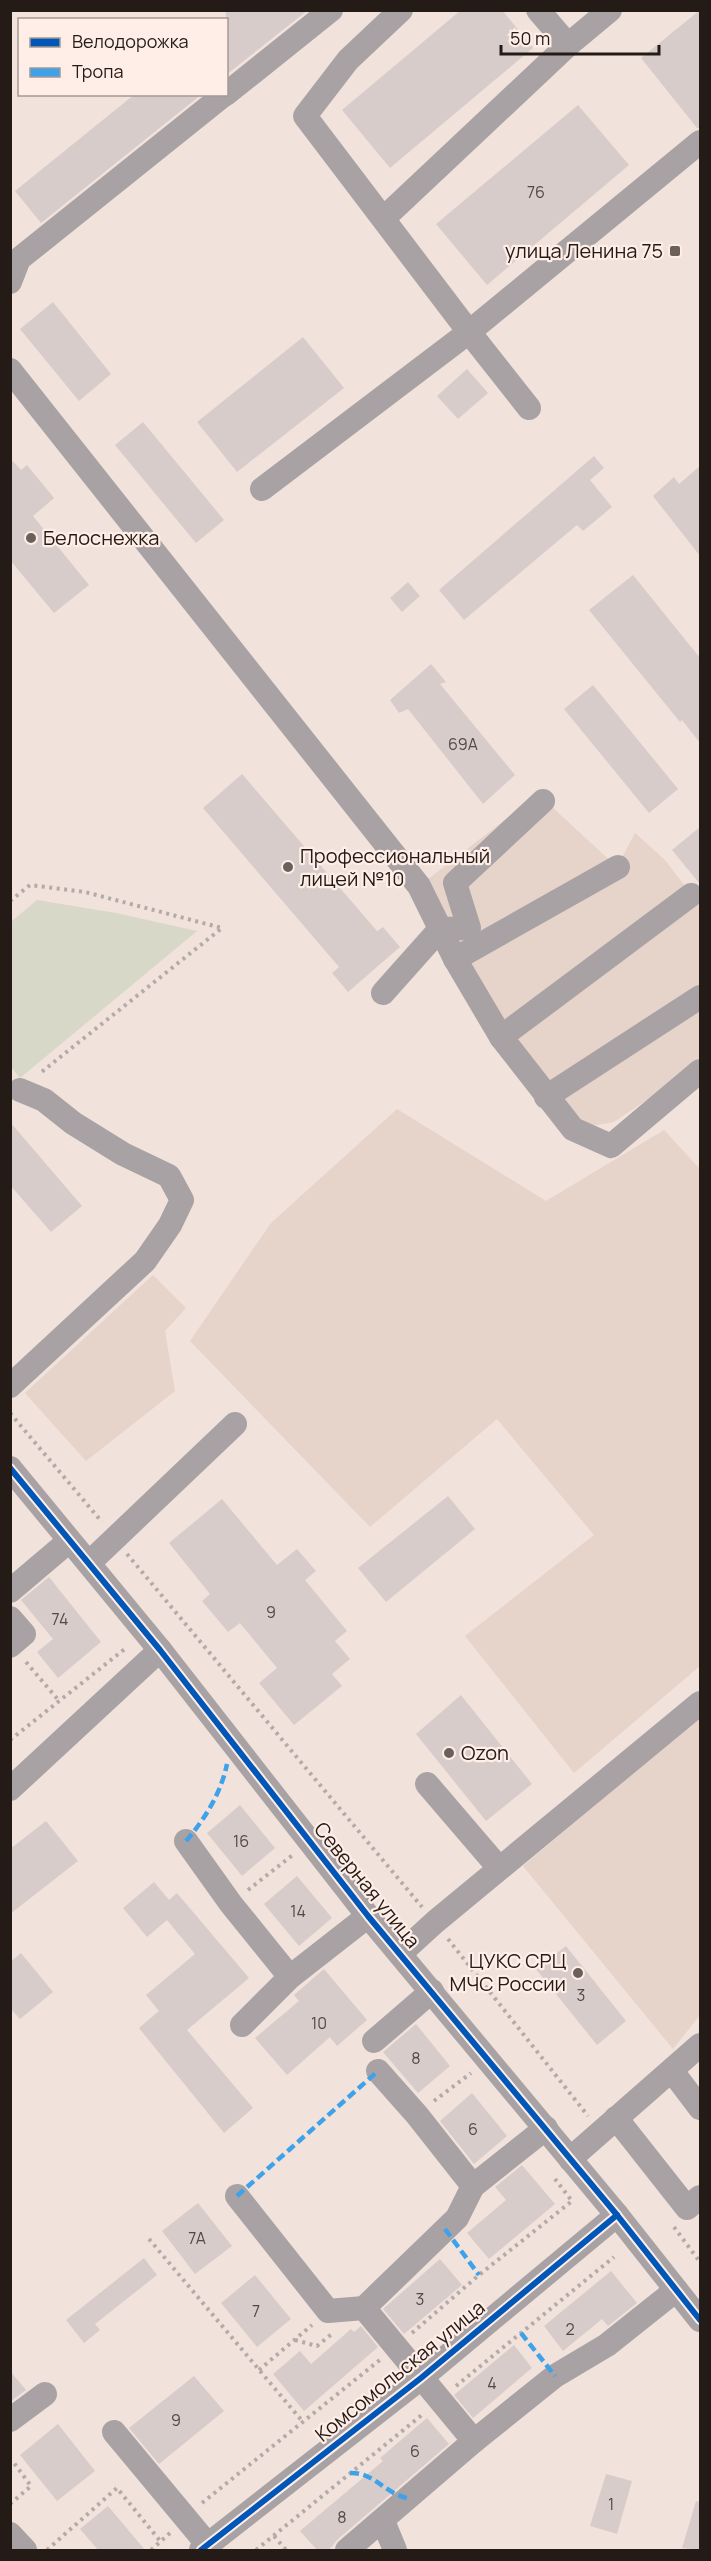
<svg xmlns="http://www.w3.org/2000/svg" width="711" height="2561" viewBox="0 0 711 2561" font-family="Manrope,sans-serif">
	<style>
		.industrial { fill: #e6d3ca }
		.green { fill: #d7d8c7 }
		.building { fill: #d8cccb }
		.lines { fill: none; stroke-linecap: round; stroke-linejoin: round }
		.path { stroke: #b4aba9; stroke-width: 4; stroke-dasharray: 3 4.5; stroke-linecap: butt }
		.minor { stroke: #a8a2a4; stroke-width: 24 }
		.quiet { stroke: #3ea2ea; stroke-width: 4.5; stroke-dasharray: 9 4.5; stroke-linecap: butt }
		.cycleway-casing { stroke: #feeee7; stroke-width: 10 }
		.cycleway { stroke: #0057b8; stroke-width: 6 }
		.poi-dot { fill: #6c605b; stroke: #feeee7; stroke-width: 2 }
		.labels { text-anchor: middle; stroke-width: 4.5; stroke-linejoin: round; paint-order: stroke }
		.number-label { font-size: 16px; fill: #534845 }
		.poi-label { font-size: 20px; fill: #241a16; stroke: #feeee7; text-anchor: start }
		.street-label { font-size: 20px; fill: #241a16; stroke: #feeee7 }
	</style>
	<rect width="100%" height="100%" fill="#f1e2db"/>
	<g class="industrial">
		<polygon points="538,794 617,867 635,833 665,860 700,906 700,1059 666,1087 614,1122 573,1129 419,886"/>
		<polygon points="397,1109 546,1201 664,1130 700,1169 700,1666 574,1773 465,1636 594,1535 497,1419 370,1527 190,1341 271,1223"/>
		<polygon points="153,1275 186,1308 165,1331 175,1391 86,1461 25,1393"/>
		<polygon points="700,1717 700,2015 673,2049 523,1866"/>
	</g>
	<polygon class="green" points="37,900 116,913 197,931 20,1078 11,1067 11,922"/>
	<g class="building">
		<polygon points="226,10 308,10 226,75"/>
		<polygon points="461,10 502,10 533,48 390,168 342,110"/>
		<polygon points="700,10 700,128 697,128 641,58"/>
		<polygon points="135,94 202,94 41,223 15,191"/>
		<polygon points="578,105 629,165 487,285 436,224"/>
		<polygon points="53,302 111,374 79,401 20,329"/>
		<polygon points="303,337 344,388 237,472 197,422"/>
		<polygon points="467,369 488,393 458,419 437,396"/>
		<polygon points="143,422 224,520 196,543 115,445"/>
		<polygon points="594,456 604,468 590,480 612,507 583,531 577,525 464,620 439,590"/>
		<polygon points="10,458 21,470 27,465 54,498 33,516 89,585 54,613 10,560"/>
		<polygon points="700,466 700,556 653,496 674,477 679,484"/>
		<polygon points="633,575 700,658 700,743 682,720 680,722 589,610"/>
		<polygon points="408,582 420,596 402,612 390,598"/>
		<polygon points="431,664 446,682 440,684 515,775 483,804 408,709 399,713 390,700"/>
		<polygon points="593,685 678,789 649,813 564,709"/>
		<polygon points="242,774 377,931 383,927 400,947 348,992 332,973 339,967 203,808"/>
		<polygon points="700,827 700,884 672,850"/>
		<polygon points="10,1122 82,1206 51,1232 10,1185"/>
		<polygon points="448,1496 475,1529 386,1602 358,1568"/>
		<polygon points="222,1499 277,1565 297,1549 316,1571 305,1580 347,1631 335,1641 350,1659 332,1674 342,1686 294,1725 259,1683 277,1668 240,1623 228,1632 202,1601 210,1594 169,1543"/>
		<polygon points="49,1577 101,1642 58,1678 37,1652 53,1639 21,1600"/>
		<polygon points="461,1695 532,1784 486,1821 416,1734"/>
		<polygon points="240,1805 275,1848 242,1876 207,1833"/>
		<polygon points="46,1821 78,1861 10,1914 10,1849"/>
		<polygon points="297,1876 332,1918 299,1946 264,1904"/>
		<polygon points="154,1882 169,1900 177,1893 249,1978 187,2030 253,2108 224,2133 139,2028 159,2011 146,1995 195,1954 167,1920 147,1937 123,1908"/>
		<polygon points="566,1946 626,2021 597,2045 536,1969"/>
		<polygon points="21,1953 53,1992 20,2019 10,2008 10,1962"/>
		<polygon points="324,1969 367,2020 337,2046 330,2037 287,2075 255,2038 299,2001 294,1995"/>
		<polygon points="416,2024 450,2066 418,2093 383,2052"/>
		<polygon points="472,2093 507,2136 474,2164 440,2121"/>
		<polygon points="522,2165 555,2204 489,2259 467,2233 506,2200 495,2187"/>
		<polygon points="198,2203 232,2246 195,2274 162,2231"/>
		<polygon points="144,2258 157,2275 95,2324 100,2330 84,2343 66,2320"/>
		<polygon points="440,2259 462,2285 404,2334 383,2309"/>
		<polygon points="611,2271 637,2303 608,2326 602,2319 563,2351 544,2326"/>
		<polygon points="255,2275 291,2319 257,2347 221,2303"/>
		<polygon points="361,2326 378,2347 304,2411 273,2374 300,2351 311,2364 351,2329 354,2332"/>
		<polygon points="514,2345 532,2368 473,2418 454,2395"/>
		<polygon points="10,2371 26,2390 10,2402"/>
		<polygon points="194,2376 224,2411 159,2464 129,2428"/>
		<polygon points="427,2418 449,2444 338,2539 329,2550 317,2550 300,2531 383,2461 380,2458"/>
		<polygon points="58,2424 95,2471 57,2501 20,2455"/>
		<polygon points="606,2474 632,2481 617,2534 590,2526"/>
		<polygon points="696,2501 700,2502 700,2550 682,2548"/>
		<polygon points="108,2506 145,2550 98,2550 80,2529"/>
	</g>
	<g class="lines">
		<g class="path">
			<polyline points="10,901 30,885 85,892 222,928 39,1074"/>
			<polyline points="10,1413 102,1522"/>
			<polyline points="127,1554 422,1907"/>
			<polyline points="26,1662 60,1702"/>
			<polyline points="10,1740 126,1648"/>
			<polyline points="248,1890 294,1854"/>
			<polyline points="448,1939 588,2116"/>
			<polyline points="434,2101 471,2073"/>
			<polyline points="674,2227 700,2262"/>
			<polyline points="149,2239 303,2422"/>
			<polyline points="412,2333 479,2275 572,2201 555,2179"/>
			<polyline points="295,2340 317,2346 333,2333"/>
			<polyline points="259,2370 312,2325"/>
			<polyline points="456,2386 614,2257"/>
			<polyline points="202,2503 381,2359"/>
			<polyline points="10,2504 31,2486 14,2463"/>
			<polyline points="274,2536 286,2550"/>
			<polyline points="47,2550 117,2488 161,2542"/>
			<polyline points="151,2550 170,2533"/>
			<polyline points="256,2550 423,2414"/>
		</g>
		<g class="minor">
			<polyline points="401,10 348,60 305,116 469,332 700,142"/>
			<polyline points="538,10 568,45"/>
			<polyline points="226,94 331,10"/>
			<polyline points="384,218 568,45 610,10"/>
			<polyline points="10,282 19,259 225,94"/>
			<polyline points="10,370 419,886 455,959 501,1037 573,1129 611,1146 700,1071"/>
			<polyline points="262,489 469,332 529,408"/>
			<polyline points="455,959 618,867"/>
			<polyline points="383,993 440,929 469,928 455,883 543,801"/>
			<polyline points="501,1037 691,895"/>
			<polyline points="546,1097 700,997"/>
			<polyline points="10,1386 145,1261 170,1225 182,1200 169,1176 123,1154 73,1123 44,1100 20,1090"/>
			<polyline points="10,1468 160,1650 368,1916 617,2215 700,2320"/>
			<polyline points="89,1563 235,1424"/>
			<polyline points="10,1591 69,1541"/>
			<polyline points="10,1618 24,1634 10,1646"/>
			<polyline points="427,1784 499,1868"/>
			<polyline points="10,1789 160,1650"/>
			<polyline points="186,1841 231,1904 290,1977"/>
			<polyline points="400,1954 435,1922 700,1703"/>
			<polyline points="242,2025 290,1977 368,1916"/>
			<polyline points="374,2041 432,1991"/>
			<polyline points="378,2071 417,2115 473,2186 546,2128"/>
			<polyline points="672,2071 700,2108"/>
			<polyline points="616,2118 687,2208 700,2197"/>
			<polyline points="570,2159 700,2045"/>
			<polyline points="473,2186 457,2218 364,2308 474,2441"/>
			<polyline points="237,2196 328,2311 364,2308"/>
			<polyline points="10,2420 45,2394"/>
			<polyline points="114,2432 208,2545"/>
			<polyline points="383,2521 395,2550"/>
			<polyline points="10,2534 25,2550"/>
			<polyline points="201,2550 421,2378 617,2215"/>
			<polyline points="347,2550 474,2441 555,2376 607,2345 676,2290"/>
		</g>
		<g class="quiet">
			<path d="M 186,1841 C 205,1819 221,1793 227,1764"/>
			<polyline points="237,2196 378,2071"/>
			<polyline points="445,2229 479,2275"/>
			<polyline points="521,2333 555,2376"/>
			<path d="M 350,2473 C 374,2472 384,2493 407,2498"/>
		</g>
		<g class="cycleway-casing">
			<g id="cycleway">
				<polyline points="10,1468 160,1650 368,1916 617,2215 700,2320"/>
				<polyline points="201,2550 421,2378 617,2215"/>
			</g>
		</g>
		<use href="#cycleway" class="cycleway"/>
	</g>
	<g class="poi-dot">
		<rect x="669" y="245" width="12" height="12" rx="3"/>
		<circle cx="31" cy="538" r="6"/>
		<circle cx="288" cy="867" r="6"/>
		<circle cx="449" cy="1753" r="6"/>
		<circle cx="578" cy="1973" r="6"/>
	</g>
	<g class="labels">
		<g class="number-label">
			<text x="536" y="198">76</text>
			<text x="463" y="750">69А</text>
			<text x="271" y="1618">9</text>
			<text x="60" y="1625">74</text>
			<text x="241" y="1847">16</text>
			<text x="298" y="1917">14</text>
			<text x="581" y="2001">3</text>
			<text x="319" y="2029">10</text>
			<text x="416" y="2064">8</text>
			<text x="473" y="2135">6</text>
			<text x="197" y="2244">7А</text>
			<text x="420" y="2305">3</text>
			<text x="256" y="2317">7</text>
			<text x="570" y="2335">2</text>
			<text x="492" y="2389">4</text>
			<text x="176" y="2426">9</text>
			<text x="415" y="2457">6</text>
			<text x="611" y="2510">1</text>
			<text x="342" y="2523">8</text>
		</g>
		<g class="poi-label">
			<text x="663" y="258" text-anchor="end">улица Ленина 75</text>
			<text x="43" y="545">Белоснежка</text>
			<text x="300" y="863">Профессиональный<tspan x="300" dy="23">лицей №10</tspan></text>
			<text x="461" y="1760">Ozon</text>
			<text x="566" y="1968" text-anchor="end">ЦУКС СРЦ<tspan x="566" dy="23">МЧС России</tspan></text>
		</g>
		<g class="street-label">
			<text transform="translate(367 1885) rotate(51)" y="7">Северная улица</text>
			<text transform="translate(400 2371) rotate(-39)" y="7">Комсомольская улица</text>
		</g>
	</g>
	<rect width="711" height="2561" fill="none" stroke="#241a16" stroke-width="24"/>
	<rect x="18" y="18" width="210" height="78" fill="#feeee7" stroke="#a79993" stroke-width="1.5"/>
	<rect x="30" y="38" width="30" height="9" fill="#0057b8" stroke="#a79993" stroke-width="1.5"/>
	<text x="72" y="48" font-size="18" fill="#241a16">Велодорожка</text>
	<rect x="30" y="68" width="30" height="9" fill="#3ea2ea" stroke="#a79993" stroke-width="1.5"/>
	<text x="72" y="78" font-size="18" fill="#241a16">Тропа</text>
	<path d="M501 45v9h158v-9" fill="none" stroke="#241a16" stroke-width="3"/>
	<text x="510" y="45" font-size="18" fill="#241a16" stroke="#feeee7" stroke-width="4.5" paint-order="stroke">50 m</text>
</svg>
